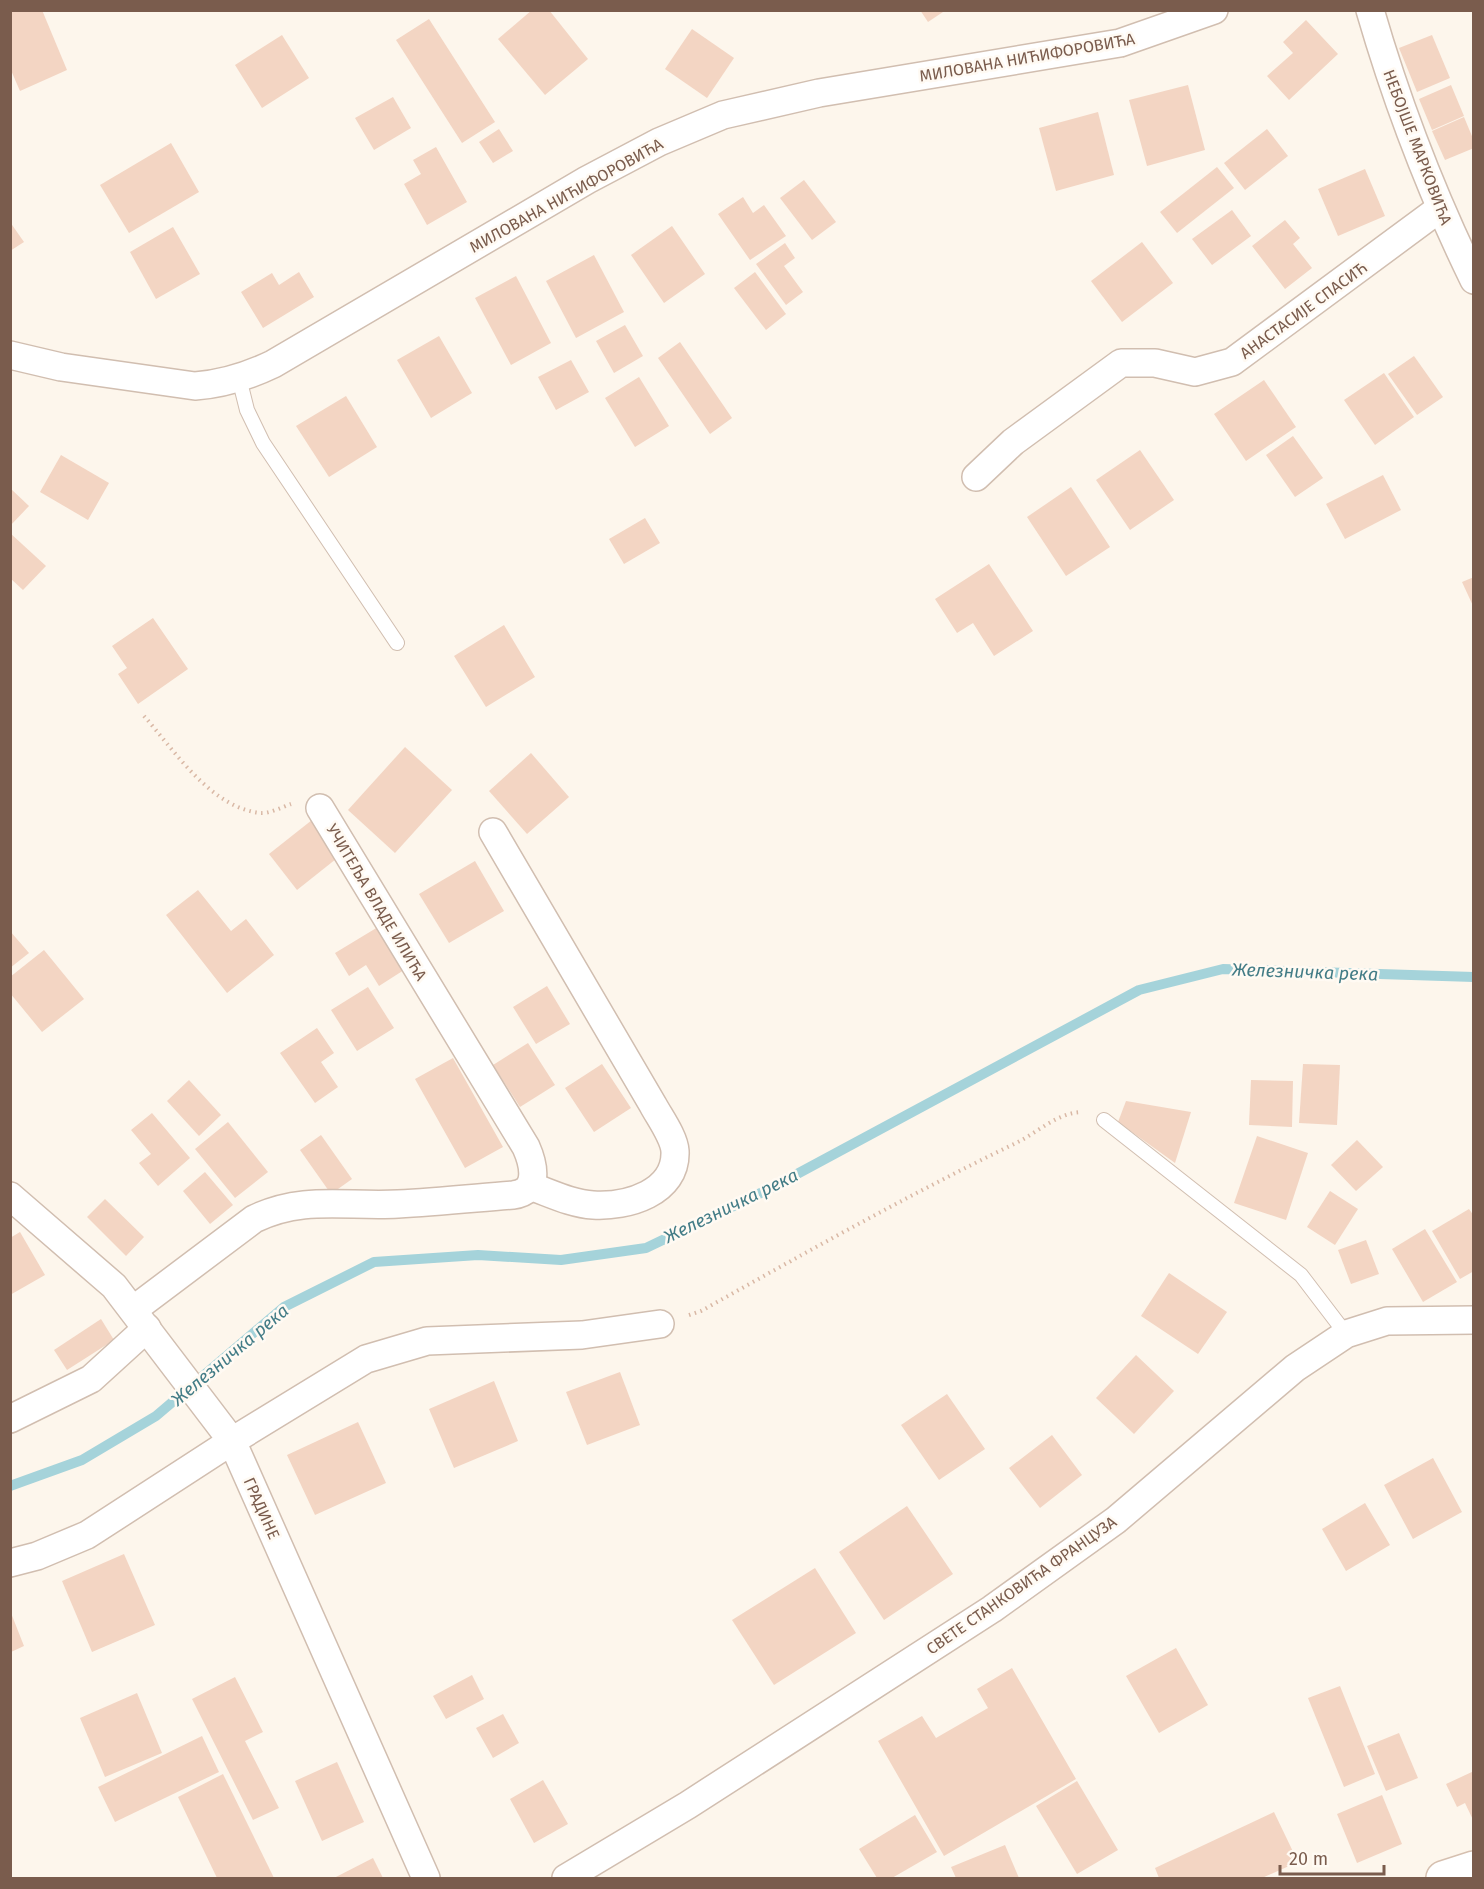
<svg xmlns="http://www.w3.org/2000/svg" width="1484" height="1889" viewBox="0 0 1484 1889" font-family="'Fira Sans',sans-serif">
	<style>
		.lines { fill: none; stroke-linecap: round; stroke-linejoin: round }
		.stream { stroke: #a5d3da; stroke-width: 10 }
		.building { fill: #f3d5c3 }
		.lane-casing { stroke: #d1beb0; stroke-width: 16 }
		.street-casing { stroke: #d1beb0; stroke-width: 30 }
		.secondary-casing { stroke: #d6c0b0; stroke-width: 36 }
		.path { stroke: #d9b8a5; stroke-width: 4; stroke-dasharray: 1.5 4.5; stroke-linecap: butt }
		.lane { stroke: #fff; stroke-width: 14 }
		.street { stroke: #fff; stroke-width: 27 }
		.secondary { stroke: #fff; stroke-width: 33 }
		.labels { text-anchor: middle; stroke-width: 5; stroke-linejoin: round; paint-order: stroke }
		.street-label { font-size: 16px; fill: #7a5c4d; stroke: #fffaf3 }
		.water-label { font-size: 18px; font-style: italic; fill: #437c86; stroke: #fffaf3 }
	</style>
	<rect width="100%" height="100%" fill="#fdf6ec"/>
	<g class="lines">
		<polyline class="stream" points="10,1486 82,1460 156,1416 284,1307 374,1262 478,1255 561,1260 646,1248 771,1188 1139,990 1223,969 1474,977"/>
	</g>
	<g class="building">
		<polygon points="10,10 42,10 67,70 20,91 10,68"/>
		<polygon points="532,10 549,10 588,59 545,95 498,39"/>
		<polygon points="920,10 946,10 928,22"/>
		<polygon points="429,19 495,122 462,143 396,40"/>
		<polygon points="1306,20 1338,54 1289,100 1267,76 1293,53 1283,42"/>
		<polygon points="692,29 734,58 707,98 665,69"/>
		<polygon points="282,35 309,78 262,108 235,65"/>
		<polygon points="1432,35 1450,78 1417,92 1399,48"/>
		<polygon points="1188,85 1205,150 1147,166 1129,100"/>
		<polygon points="1451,85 1464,116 1432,130 1419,99"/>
		<polygon points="393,97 411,128 374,150 355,118"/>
		<polygon points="1098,112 1114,175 1056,191 1039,128"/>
		<polygon points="1464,117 1474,141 1474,148 1445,160 1432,131"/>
		<polygon points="499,129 513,151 493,163 479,142"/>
		<polygon points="1267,129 1288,156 1245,190 1224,163"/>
		<polygon points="171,143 199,192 129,233 100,185"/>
		<polygon points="436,147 467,202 427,225 404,184 421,174 413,160"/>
		<polygon points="1217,167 1234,188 1177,233 1160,212"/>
		<polygon points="1365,169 1385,216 1338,236 1318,189"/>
		<polygon points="804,180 836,222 812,240 780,198"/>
		<polygon points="743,197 753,213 764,205 786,236 750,260 718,214"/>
		<polygon points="1232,210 1251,236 1212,265 1192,239"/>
		<polygon points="1285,220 1300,238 1293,244 1312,268 1285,289 1252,246"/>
		<polygon points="10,222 24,242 10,251"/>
		<polygon points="672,226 705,274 664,303 631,255"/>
		<polygon points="173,227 200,274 156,299 130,252"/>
		<polygon points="1142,242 1173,283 1122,322 1091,281"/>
		<polygon points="785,243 795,258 784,266 803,292 786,305 756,264"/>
		<polygon points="594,255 624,312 576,338 546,281"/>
		<polygon points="299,272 314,297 263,328 241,292 272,273 279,285"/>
		<polygon points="755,272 786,314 766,330 734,288"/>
		<polygon points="516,276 551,343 511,365 475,298"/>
		<polygon points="625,325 643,356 614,373 596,341"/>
		<polygon points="439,336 472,393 431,418 397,360"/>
		<polygon points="680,342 732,418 710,434 658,358"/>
		<polygon points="1414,356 1443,397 1417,415 1388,374"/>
		<polygon points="571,360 589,392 556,410 538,377"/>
		<polygon points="1384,373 1414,417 1375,445 1344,400"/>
		<polygon points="639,377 669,426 635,447 605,398"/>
		<polygon points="1264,380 1296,427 1246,461 1214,414"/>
		<polygon points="346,396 377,447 329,477 296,426"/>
		<polygon points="1293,436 1323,478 1295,497 1266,455"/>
		<polygon points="1140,450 1174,500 1130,530 1096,480"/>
		<polygon points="61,455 109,483 88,520 40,492"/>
		<polygon points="1383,475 1401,510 1345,539 1326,504"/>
		<polygon points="1071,487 1110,547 1066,576 1027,517"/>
		<polygon points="10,488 29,506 10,526"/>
		<polygon points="645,518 660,543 624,564 609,539"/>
		<polygon points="10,533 46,566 23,590 10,578"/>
		<polygon points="989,564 1033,631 994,656 973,623 957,633 935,599"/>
		<polygon points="1474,577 1474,608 1462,582"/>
		<polygon points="153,618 188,669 138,704 118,674 127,668 112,646"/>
		<polygon points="504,625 535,677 486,707 454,656"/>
		<polygon points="405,747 452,790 395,853 348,810"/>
		<polygon points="531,753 569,797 527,834 489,791"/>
		<polygon points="312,820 341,855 297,890 269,854"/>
		<polygon points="475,861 504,911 449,943 419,894"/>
		<polygon points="198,890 231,931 246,919 274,955 227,993 166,915"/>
		<polygon points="378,927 404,970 379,986 366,965 349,976 335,953"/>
		<polygon points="10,931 29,953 10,968"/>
		<polygon points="44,950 84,999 42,1032 10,993 10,977"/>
		<polygon points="547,986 570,1024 536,1044 513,1007"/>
		<polygon points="368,987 394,1028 357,1051 331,1010"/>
		<polygon points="317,1028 334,1053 321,1062 338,1087 315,1103 280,1053"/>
		<polygon points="528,1043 555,1085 520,1107 493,1065"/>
		<polygon points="453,1058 503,1147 465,1168 415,1079"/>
		<polygon points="602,1064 631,1108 594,1132 565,1088"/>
		<polygon points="1303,1064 1340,1065 1337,1125 1299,1123"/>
		<polygon points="189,1080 221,1115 199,1136 167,1101"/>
		<polygon points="1251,1080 1293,1081 1292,1127 1249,1125"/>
		<polygon points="1126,1101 1191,1112 1175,1163 1118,1122"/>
		<polygon points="152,1113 190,1158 158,1186 139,1163 151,1154 131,1130"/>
		<polygon points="228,1122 268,1172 235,1198 195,1149"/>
		<polygon points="321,1135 352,1179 331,1194 300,1150"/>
		<polygon points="1257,1136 1308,1153 1286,1220 1234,1203"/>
		<polygon points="1357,1140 1383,1167 1356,1191 1331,1165"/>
		<polygon points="205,1172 233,1205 210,1224 183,1191"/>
		<polygon points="1330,1191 1358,1209 1335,1245 1307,1227"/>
		<polygon points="105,1199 144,1237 126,1256 87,1217"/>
		<polygon points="1469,1209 1474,1216 1474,1271 1460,1279 1432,1231"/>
		<polygon points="1425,1229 1457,1282 1423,1302 1392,1249"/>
		<polygon points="20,1232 45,1275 10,1295 10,1238"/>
		<polygon points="1366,1240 1379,1274 1351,1284 1338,1250"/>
		<polygon points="1169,1273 1227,1312 1198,1354 1141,1316"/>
		<polygon points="101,1319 114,1340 67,1370 54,1350"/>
		<polygon points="1136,1355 1174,1391 1134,1434 1096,1398"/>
		<polygon points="620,1372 640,1425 587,1445 566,1392"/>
		<polygon points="494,1381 518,1441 454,1468 429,1409"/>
		<polygon points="947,1394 985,1449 939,1480 901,1425"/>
		<polygon points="358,1422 386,1483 315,1515 287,1455"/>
		<polygon points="1052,1435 1082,1475 1040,1508 1009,1468"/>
		<polygon points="1433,1458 1462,1512 1413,1539 1384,1485"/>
		<polygon points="1365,1503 1390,1545 1346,1571 1322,1529"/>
		<polygon points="907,1506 953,1574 884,1620 839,1552"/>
		<polygon points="124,1554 155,1625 92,1652 62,1581"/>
		<polygon points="815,1568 856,1633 774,1685 732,1620"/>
		<polygon points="11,1613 24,1646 11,1652"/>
		<polygon points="1176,1648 1208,1705 1159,1733 1126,1676"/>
		<polygon points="1012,1668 1076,1779 944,1856 878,1741 922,1716 936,1738 988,1708 977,1689"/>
		<polygon points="472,1675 484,1699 446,1719 433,1696"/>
		<polygon points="235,1677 263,1732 245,1741 279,1808 253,1820 192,1699"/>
		<polygon points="1340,1686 1375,1774 1344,1787 1308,1698"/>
		<polygon points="137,1693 162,1753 105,1777 80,1718"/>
		<polygon points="503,1714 519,1743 493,1758 476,1728"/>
		<polygon points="1399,1733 1418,1778 1386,1791 1367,1746"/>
		<polygon points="202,1736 219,1772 115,1822 98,1787"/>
		<polygon points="337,1762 364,1822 322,1841 295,1781"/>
		<polygon points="1474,1771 1474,1822 1465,1803 1457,1807 1446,1784"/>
		<polygon points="223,1774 274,1878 217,1878 178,1797"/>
		<polygon points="543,1780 568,1824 534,1843 510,1799"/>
		<polygon points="1077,1781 1118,1850 1077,1874 1036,1806"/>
		<polygon points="1382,1795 1402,1844 1357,1863 1337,1814"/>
		<polygon points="1274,1812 1298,1862 1262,1878 1159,1878 1155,1868"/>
		<polygon points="915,1815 937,1852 892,1878 877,1878 859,1849"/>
		<polygon points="1005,1845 1019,1878 956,1878 951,1867"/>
		<polygon points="373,1858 383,1878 334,1878"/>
	</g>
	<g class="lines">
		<g class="lane-casing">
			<g id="lane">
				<polyline points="239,378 247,410 263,443 397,643"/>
				<polyline points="1104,1120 1301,1275 1346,1334"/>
			</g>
		</g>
		<g class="street-casing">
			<g id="street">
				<path d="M 1370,10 C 1397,103 1432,194 1474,280"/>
				<path d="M 10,355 L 61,367 L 195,386 C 223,384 248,376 273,364 L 587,180 L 659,142 L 723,115 L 819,93 L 1120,43 L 1214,10"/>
				<polyline points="976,477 1013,442 1121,363 1155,363 1195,372 1232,362 1439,209"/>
				<path d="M 493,832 L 653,1105 C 660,1118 674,1137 675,1151 C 677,1193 627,1207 593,1205 C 572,1204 550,1193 530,1186"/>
				<polyline points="10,1196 114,1286 232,1441 426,1878"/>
				<path d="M 133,1310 L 254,1219 C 303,1195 346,1207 398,1204 C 436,1202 475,1198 513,1195 C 540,1192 534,1165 526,1147 L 320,808"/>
				<polyline points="10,1419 91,1379 147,1328"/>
				<polyline points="10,1563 37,1556 87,1535 232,1441 366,1359 427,1341 582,1335 660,1324"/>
				<polyline points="566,1878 688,1805 992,1609 1116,1520 1295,1368 1346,1334 1387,1321 1474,1320"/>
			</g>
		</g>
		<g class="secondary-casing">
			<polyline id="secondary" points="1443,1878 1474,1868"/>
		</g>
		<g class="path">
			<path d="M 144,716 C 175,751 210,807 260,813 C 269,814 282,807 291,804"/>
			<path d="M 689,1315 L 701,1311 C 805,1253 908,1195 1016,1143 C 1037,1133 1057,1113 1081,1112"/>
		</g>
		<use href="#lane" class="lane"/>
		<use href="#street" class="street"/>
		<use href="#secondary" class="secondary"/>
	</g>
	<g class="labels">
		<g class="street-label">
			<text transform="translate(1027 57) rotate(-10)" y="6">МИЛОВАНА НИЋИФОРОВИЋА</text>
			<text transform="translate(1418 147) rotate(69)" y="6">НЕБОЈШЕ МАРКОВИЋА</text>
			<text transform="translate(566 195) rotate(-29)" y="6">МИЛОВАНА НИЋИФОРОВИЋА</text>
			<text transform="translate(1303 310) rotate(-36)" y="6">АНАСТАСИЈЕ СПАСИЋ</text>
			<text transform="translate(377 902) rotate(59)" y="6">УЧИТЕЉА ВЛАДЕ ИЛИЋА</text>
			<text transform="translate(262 1508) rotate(66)" y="6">ГРАДИНЕ</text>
			<text transform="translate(1021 1585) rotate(-35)" y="6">СВЕТЕ СТАНКОВИЋА ФРАНЦУЗА</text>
		</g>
		<g class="water-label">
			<text transform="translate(1305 972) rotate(2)" y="6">Железничка река</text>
			<text transform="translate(731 1206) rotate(-26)" y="6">Железничка река</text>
			<text transform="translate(230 1355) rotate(-40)" y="6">Железничка река</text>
		</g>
	</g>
	<rect width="1484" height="1889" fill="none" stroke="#7a5c4d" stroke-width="24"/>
	<path d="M1280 1865v9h104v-9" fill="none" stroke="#7a5c4d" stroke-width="3"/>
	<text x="1289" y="1865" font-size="18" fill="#7a5c4d" stroke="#fffaf3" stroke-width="4.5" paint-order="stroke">20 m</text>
</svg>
